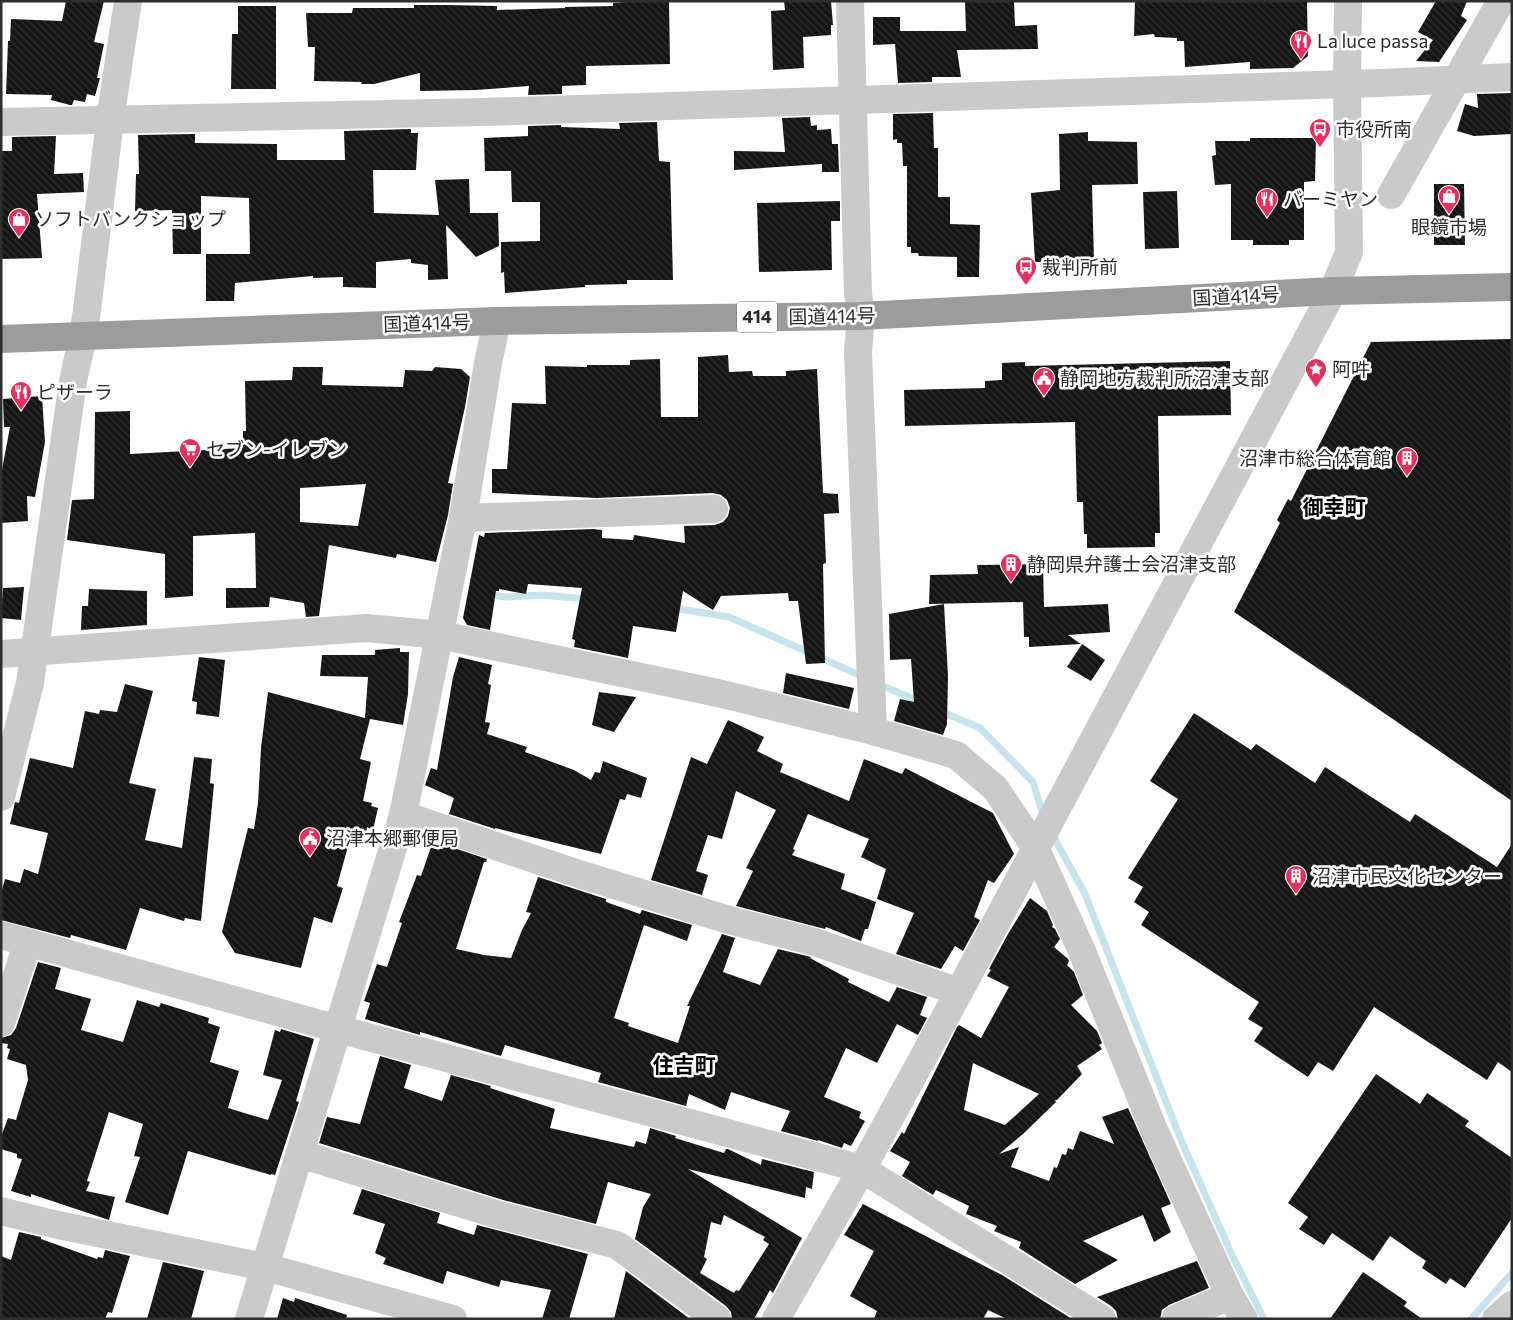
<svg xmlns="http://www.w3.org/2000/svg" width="1513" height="1320" viewBox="0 0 1513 1320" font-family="Commissioner,'Noto Sans JP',sans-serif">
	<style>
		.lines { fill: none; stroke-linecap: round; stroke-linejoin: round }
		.stream { stroke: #c7e3eb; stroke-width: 7 }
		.building { fill: url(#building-back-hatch); fill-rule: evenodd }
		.minor { stroke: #cacaca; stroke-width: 28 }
		.tertiary { stroke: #cacaca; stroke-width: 28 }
		.trunk { stroke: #9c9c9c; stroke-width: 28 }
		.labels { text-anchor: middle; stroke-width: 5; stroke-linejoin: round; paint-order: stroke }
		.shield { fill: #fff; stroke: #6c6c6c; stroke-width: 1 }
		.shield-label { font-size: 18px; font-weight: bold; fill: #2d2d2d }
		.poi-label { font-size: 19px; fill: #2d2d2d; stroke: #fff; text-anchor: start }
		.street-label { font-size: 19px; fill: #2d2d2d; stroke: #fff }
		.quarter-label { font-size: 21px; font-weight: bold; fill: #000; stroke: #fff }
	</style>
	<defs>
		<pattern id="building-back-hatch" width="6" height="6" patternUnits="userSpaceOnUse" patternTransform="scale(1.25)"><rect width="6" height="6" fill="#141414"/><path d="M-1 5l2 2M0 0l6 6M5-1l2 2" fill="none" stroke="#2e2e2e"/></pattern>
	</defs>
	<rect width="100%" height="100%" fill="#fff"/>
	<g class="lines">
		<g class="stream">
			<polyline points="486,594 506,597 541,595 588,599"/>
			<polyline points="673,608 729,617 866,678"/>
			<polyline points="878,684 921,702"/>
			<polyline points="940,711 980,728 1033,782 1044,818"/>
			<polyline points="1052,834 1085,894 1181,1140 1232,1255 1264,1319"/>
			<polyline points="1471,1319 1512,1273"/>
		</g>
	</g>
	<g class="building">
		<polygon points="66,1 104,1 94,42 104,44 97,78 100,78 95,96 87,94 85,102 74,100 72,105 70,105 51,100 52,95 6,94 8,41 10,41 11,19 62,21"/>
		<polygon points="638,1 669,1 670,64 586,66 586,85 562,86 562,94 528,95 529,86 476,90 420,91 420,73 374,84 361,84 362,82 314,81 315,47 308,47 306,13 352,13 353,8 414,8 414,5 447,5 497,6 497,10 565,8 565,7 613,6 613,3"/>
		<polygon points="784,1 831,1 833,25 831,25 831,35 803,37 804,68 773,70 771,11 785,10"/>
		<polygon points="965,1 1014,1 1015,26 1037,25 1038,49 957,50 961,77 932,77 932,82 898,83 895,44 873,45 873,17 900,17 900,31 966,31"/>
		<polygon points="1135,1 1307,1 1308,56 1293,68 1250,69 1250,62 1185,67 1184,41 1177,41 1177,38 1155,37 1154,34 1134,36"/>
		<polygon points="1436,1 1467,1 1461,16 1467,20 1439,62 1416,61 1433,40 1418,32"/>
		<polygon points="238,6 276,6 276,89 231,89 232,34 238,34"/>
		<polygon points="1512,93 1512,134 1474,136 1457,131 1465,104 1478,108 1477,94"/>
		<polygon points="933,113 934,148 938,148 938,197 950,197 950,224 980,225 979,277 957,277 957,257 919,256 918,253 911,253 911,247 907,247 907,166 903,166 902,143 897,143 897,139 893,140 893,114"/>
		<polygon points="810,117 811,126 817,125 817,130 831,129 832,144 838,144 839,172 822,172 822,164 734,170 734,151 785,152 782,118"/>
		<polygon points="657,122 659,161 670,162 673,280 627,280 627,284 585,285 585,287 505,293 504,272 501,273 501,242 540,241 540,202 512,202 511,171 485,171 484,138 528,136 528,126 561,125 561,127 620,129 619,123"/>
		<polygon points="411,129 411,133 418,133 416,170 373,170 374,213 439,215 435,180 469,179 470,213 498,213 499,246 476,257 446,225 448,279 428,280 428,265 411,263 411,259 376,262 376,288 343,287 343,277 313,278 313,276 235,283 234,301 206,301 206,254 250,254 249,198 201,196 201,254 173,254 172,210 135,211 136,174 139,174 138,135 195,134 195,143 277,144 277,160 345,160 344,131"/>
		<polygon points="1088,132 1088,141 1137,142 1138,184 1092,185 1094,261 1035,262 1031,193 1060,190 1059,134"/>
		<polygon points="56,136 54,174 83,173 84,192 37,194 42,258 1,259 1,151 12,151 12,137"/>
		<polygon points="1250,138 1316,138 1315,181 1304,182 1304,240 1289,240 1289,245 1253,245 1253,240 1231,240 1231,184 1215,185 1212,156 1216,155 1215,141 1250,141"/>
		<polygon points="1434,184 1464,184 1465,245 1434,245"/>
		<polygon points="1177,191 1179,248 1145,249 1143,192"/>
		<polygon points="840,201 840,221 831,221 832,270 759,272 757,203"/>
		<polygon points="1512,339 1512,801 1368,702 1234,612 1280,523 1277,520 1288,499 1291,501 1371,342"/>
		<polygon points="728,355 729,372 752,371 753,376 786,376 786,371 817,369 823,493 838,494 839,513 824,514 826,563 823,564 825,663 806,664 798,601 789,601 788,593 721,596 713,610 683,591 676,632 633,626 628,658 574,647 575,640 572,639 582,588 528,584 526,594 499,589 499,591 496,591 490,630 467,625 463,618 479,535 484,537 485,533 593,529 602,530 602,538 633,540 634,535 685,543 684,526 715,525 723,522 728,516 730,508 727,500 721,495 713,493 597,498 492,493 492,469 507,469 512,403 546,404 545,366 587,367 587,365 630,365 630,360 660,359 661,417 698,417 698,357"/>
		<polygon points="1230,361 1231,415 1158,416 1160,533 1155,533 1155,547 1087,548 1087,534 1084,534 1083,502 1077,502 1075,422 905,426 904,390 985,388 985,381 1002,380 1002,363 1025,362 1025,366"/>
		<path d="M 293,367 L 323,367 L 322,385 L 403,387 L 405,370 L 432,371 L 435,367 L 461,369 L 470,377 L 465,407 L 448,483 L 453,484 L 448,515 L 436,562 L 397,554 L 396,558 L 329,545 L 319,616 L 306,617 L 304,603 L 270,597 L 269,607 L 226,608 L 226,588 L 256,588 L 255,533 L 193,536 L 193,596 L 165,598 L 165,554 L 67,540 L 72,500 L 94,499 L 95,412 L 130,411 L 130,454 L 243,448 L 243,431 L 246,431 L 245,381 L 292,380 ZM 366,484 L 358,526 L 300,522 L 300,488 Z"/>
		<polygon points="42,396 45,442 35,497 27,496 28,521 1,523 1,475 10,427 4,427 3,399"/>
		<polygon points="1043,564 1044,607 1108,604 1110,632 1068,635 1081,644 1029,647 1029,637 1024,637 1023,602 929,604 930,575 978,574 977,565"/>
		<polygon points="24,587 21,620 1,618 3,588"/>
		<polygon points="89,589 147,591 147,625 81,630 82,606 88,606"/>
		<polygon points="944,604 948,676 947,724 943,735 894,721 900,699 914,702 911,659 890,660 889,614"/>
		<polygon points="1082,644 1105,660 1091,681 1067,667"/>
		<polygon points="400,648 400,652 409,652 408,694 403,725 370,719 360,759 371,762 363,801 372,803 371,806 378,808 373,830 367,827 366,835 352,832 337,886 343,888 332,923 314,917 301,968 235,953 222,932 248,828 254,829 258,803 261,748 268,692 365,718 368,677 320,676 322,655 375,655 375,650"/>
		<polygon points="199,657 225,660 219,717 196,714 197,702 192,701"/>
		<polygon points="459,657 492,665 488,684 491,685 485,722 490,723 487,734 527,747 525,752 574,770 591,780 595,772 600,773 603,761 647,778 641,798 627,794 625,800 620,799 601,854 495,828 495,829 449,814 454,798 425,785 431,768 437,770 453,677"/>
		<polygon points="786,673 854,688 849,709 783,693"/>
		<polygon points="125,684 153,691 129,783 156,789 145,840 182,848 194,757 212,759 210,783 214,784 201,921 185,918 184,921 140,908 126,950 71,935 70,938 1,920 1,893 5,879 20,883 24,869 38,874 48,833 10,824 15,802 19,803 30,758 73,768 85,711 99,714 100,710 117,712"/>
		<polygon points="599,692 636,697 614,732 592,725"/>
		<polygon points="1194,713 1251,750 1256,744 1315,783 1325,767 1410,822 1415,814 1497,867 1512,844 1512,1072 1498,1062 1487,1080 1374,1007 1333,1071 1318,1062 1308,1077 1254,1041 1263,1028 1248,1019 1259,1002 1141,925 1149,912 1134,902 1143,887 1128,878 1178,799 1150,781"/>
		<polygon points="728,720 764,737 757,751 783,764 780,772 849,801 864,759 902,774 905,768 993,813 1014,854 994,883 988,880 974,917 980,920 963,951 955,946 941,969 896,954 914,913 877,899 886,869 861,857 869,839 808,814 793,849 795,850 792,855 845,874 841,889 876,902 868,929 865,929 861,941 826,927 825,929 736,906 753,871 746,868 776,810 736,791 722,839 708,835 696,871 708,875 702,895 651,880 691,757 707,764"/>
		<polygon points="433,841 487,859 486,862 484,862 456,949 484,955 511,958 522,930 531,913 526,912 538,877 606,899 606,902 640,914 642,910 692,925 687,941 644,925 614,1018 629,1023 628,1026 678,1043 690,1006 687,1006 722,934 735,938 723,972 760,985 778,949 811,957 810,958 849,979 848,982 889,1002 897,987 927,997 920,1015 927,1018 918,1035 897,1024 877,1063 846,1048 824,1097 861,1112 859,1118 865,1121 851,1146 844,1143 842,1148 818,1140 818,1141 781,1131 790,1111 731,1092 725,1110 689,1094 686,1106 598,1082 601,1073 505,1045 501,1056 420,1032 420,1035 365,1019 370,1003 364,1001 377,964 387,967 402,923 399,922 417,875 421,876"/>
		<path d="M 1030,898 L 1047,911 L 1053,925 L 1052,927 L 1055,929 L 1060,939 L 1054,947 L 1068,959 L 1069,961 L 1067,965 L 1074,972 L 1083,995 L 1071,1005 L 1097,1031 L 1102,1043 L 1099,1045 L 1102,1049 L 1077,1066 L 1082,1074 L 1057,1100 L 1055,1100 L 1056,1102 L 1023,1134 L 999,1154 L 1019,1147 L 1011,1167 L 1049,1181 L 1054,1167 L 1057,1168 L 1062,1154 L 1066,1155 L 1068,1148 L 1073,1150 L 1080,1131 L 1114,1144 L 1102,1117 L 1128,1108 L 1171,1204 L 1161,1208 L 1171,1232 L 1154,1242 L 1143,1215 L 1083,1241 L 1118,1260 L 1075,1284 L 1019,1248 L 1021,1242 L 994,1231 L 997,1226 L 966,1214 L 969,1206 L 936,1190 L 933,1195 L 902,1176 L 910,1162 L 890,1151 L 902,1132 L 904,1134 L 957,1027 L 959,1025 L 981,1038 L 1009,987 L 987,976 L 991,970 L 989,969 L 1008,934 ZM 973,1063 L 1039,1094 L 1005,1125 L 964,1110 Z"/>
		<polygon points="38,962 61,968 55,989 91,999 81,1030 123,1042 137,1000 159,1007 161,1003 209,1018 208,1023 220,1027 210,1062 239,1071 228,1108 268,1120 282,1080 263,1075 275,1030 280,1032 281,1029 314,1039 296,1101 299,1102 275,1175 271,1174 271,1175 188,1151 168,1215 125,1202 140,1157 134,1156 143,1124 109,1112 87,1181 90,1182 86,1191 115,1197 109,1220 31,1194 31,1197 11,1191 22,1159 17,1158 17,1154 1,1149 1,1137 8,1118 16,1120 28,1080 26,1065 7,1059 10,1049 7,1048 8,1044 1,1043 1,1038 11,1035 16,1028"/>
		<path d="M 380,1056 L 411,1065 L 404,1088 L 442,1101 L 451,1075 L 491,1086 L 490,1088 L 555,1109 L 550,1128 L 634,1147 L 636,1141 L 646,1144 L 650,1128 L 676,1136 L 675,1138 L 724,1153 L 726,1149 L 728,1149 L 761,1165 L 762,1159 L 814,1172 L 812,1189 L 806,1187 L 805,1198 L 688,1169 L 802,1238 L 773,1293 L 770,1290 L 754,1319 L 732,1319 L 731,1312 L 726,1306 L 635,1239 L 643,1207 L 651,1194 L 608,1182 L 596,1224 L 503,1200 L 319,1143 L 327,1117 L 360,1124 ZM 724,1215 L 765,1237 L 763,1240 L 769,1244 L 739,1291 L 736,1290 L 734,1293 L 700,1273 L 707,1259 L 704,1257 L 711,1222 L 721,1225 Z"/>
		<polygon points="1376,1074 1420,1104 1427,1093 1469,1121 1465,1126 1512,1158 1512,1218 1465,1288 1450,1278 1446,1284 1422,1268 1426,1261 1390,1236 1373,1261 1332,1233 1324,1245 1299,1229 1308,1217 1288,1203"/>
		<polygon points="362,1189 440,1213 437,1223 474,1235 477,1225 588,1254 569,1319 542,1319 551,1290 501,1280 499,1287 447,1271 443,1284 383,1264 386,1258 375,1253 385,1224 353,1214"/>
		<polygon points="863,1204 1002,1275 1072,1319 1007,1319 988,1310 983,1319 874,1319 877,1311 850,1296 874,1251 844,1235"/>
		<polygon points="19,1232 41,1237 41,1239 97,1259 98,1257 103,1258 105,1250 130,1256 112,1313 108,1312 105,1319 1,1319 1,1256 11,1260"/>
		<polygon points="1197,1261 1209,1288 1169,1305 1162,1310 1160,1319 1118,1319 1116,1311 1111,1306 1097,1297"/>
		<polygon points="163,1262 204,1271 191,1319 147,1319"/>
		<polygon points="626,1271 690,1319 614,1319"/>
		<polygon points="1363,1272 1407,1302 1404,1306 1422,1319 1330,1319"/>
		<polygon points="283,1298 294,1302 295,1298 347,1315 346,1319 277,1319"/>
	</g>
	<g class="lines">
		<g class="minor">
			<polyline points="850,1 858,293 861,316 858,352 873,731"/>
			<polyline points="1,122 483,112 1379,83 1512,77"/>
			<polyline points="1391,195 1501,1"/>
			<polyline points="463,518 714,509"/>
			<polyline points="1,654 367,628 440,635 718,693 873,731 956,755 995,788 1035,847 1081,949 1154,1130 1230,1296 1244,1319"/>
			<polyline points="1,797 30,683 73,381 83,336 87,310 110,120 128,1"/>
			<polyline points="403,815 582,875 729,920 815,942 959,992"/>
			<polyline points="1,935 338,1029 862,1169 1102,1319"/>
			<polyline points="1,1023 28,942"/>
			<polyline points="300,1154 499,1215 617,1245 717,1319"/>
			<polyline points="1,1211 58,1225 265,1267 453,1319"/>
			<polyline points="249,1319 403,815 463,518 488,363 497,321"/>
			<polyline points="1175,1319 1230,1296"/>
			<polyline points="1496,1319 1512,1305"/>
		</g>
		<polyline class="tertiary" points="776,1319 862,1169 959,992 1333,291 1349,252 1347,84 1348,1"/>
		<polyline class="trunk" points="1,339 497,321 861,316 1333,291 1512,287"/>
	</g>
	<defs>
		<g id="restaurant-pin" transform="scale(1.125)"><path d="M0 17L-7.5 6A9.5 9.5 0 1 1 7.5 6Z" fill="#e3305f" stroke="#fff"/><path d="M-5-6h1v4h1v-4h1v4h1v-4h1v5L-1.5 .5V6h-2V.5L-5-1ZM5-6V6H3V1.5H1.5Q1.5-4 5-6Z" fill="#fff"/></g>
		<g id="bus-pin" transform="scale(1.125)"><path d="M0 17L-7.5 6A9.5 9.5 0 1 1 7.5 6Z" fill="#e3305f" stroke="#fff"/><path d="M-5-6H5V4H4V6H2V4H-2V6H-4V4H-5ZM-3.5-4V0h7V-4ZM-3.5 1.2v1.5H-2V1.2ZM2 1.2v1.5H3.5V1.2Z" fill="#fff"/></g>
		<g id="shop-pin" transform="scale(1.125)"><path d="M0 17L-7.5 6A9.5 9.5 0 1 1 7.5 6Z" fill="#e3305f" stroke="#fff"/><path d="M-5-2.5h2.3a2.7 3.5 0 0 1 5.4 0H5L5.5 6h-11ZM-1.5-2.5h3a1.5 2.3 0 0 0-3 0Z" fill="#fff"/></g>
		<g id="sight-pin" transform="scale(1.125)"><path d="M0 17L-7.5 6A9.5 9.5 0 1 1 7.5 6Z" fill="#e3305f" stroke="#fff"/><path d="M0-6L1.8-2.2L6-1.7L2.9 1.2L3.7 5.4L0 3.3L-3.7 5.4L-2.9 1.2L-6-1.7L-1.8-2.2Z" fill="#fff"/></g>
		<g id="civic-pin" transform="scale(1.125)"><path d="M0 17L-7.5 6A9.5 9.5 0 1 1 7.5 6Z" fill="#e3305f" stroke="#fff"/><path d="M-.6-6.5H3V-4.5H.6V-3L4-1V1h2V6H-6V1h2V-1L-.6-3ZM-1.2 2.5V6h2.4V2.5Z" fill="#fff"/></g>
		<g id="supermarket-pin" transform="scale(1.125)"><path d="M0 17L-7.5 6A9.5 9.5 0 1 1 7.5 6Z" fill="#e3305f" stroke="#fff"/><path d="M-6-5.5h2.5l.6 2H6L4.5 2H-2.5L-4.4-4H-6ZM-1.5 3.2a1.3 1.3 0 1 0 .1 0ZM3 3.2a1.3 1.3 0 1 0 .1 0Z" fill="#fff"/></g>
		<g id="building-pin" transform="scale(1.125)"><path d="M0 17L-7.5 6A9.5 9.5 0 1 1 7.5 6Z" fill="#e3305f" stroke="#fff"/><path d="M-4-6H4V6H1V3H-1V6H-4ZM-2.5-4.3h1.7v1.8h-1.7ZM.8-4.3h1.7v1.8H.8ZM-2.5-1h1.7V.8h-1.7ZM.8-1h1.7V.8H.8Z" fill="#fff"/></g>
	</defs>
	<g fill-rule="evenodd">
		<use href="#restaurant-pin" x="1301" y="41"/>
		<use href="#bus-pin" x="1320" y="129"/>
		<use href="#shop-pin" x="1449" y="196"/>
		<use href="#restaurant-pin" x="1267" y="199"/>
		<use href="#shop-pin" x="19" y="219"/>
		<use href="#bus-pin" x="1026" y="267"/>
		<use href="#sight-pin" x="1316" y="369"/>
		<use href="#civic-pin" x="1044" y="378"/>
		<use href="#restaurant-pin" x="21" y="392"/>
		<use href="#supermarket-pin" x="190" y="449"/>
		<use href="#building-pin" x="1407" y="458"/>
		<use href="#building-pin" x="1011" y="564"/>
		<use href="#civic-pin" x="310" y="838"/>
		<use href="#building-pin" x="1296" y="876"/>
	</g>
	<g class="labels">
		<rect class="shield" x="737" y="301.5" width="40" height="31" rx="4"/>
		<g class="shield-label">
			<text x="757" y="323">414</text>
		</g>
		<g class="poi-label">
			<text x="1317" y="48">La luce passa</text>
			<text x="1336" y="136">市役所南</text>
			<text x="1283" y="206">バーミヤン</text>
			<text x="35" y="226">ソフトバンクショップ</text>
			<text x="1449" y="234" text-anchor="middle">眼鏡市場</text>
			<text x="1042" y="274">裁判所前</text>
			<text x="1332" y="376">阿吽</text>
			<text x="1060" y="385">静岡地方裁判所沼津支部</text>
			<text x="37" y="399">ピザーラ</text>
			<text x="206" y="456">セブン-イレブン</text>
			<text x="1391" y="465" text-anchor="end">沼津市総合体育館</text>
			<text x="1027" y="571">静岡県弁護士会沼津支部</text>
			<text x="326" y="845">沼津本郷郵便局</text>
			<text x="1312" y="883">沼津市民文化センター</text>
		</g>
		<g class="street-label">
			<text transform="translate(1236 296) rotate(-3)" y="7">国道414号</text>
			<text transform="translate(832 316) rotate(-1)" y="7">国道414号</text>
			<text transform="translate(427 323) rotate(-2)" y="7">国道414号</text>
		</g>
		<g class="quarter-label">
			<text x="1334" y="515">御幸町</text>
			<text x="684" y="1073">住吉町</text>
		</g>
	</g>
	<rect width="1513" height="1320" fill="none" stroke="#2d2d2d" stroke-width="5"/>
</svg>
